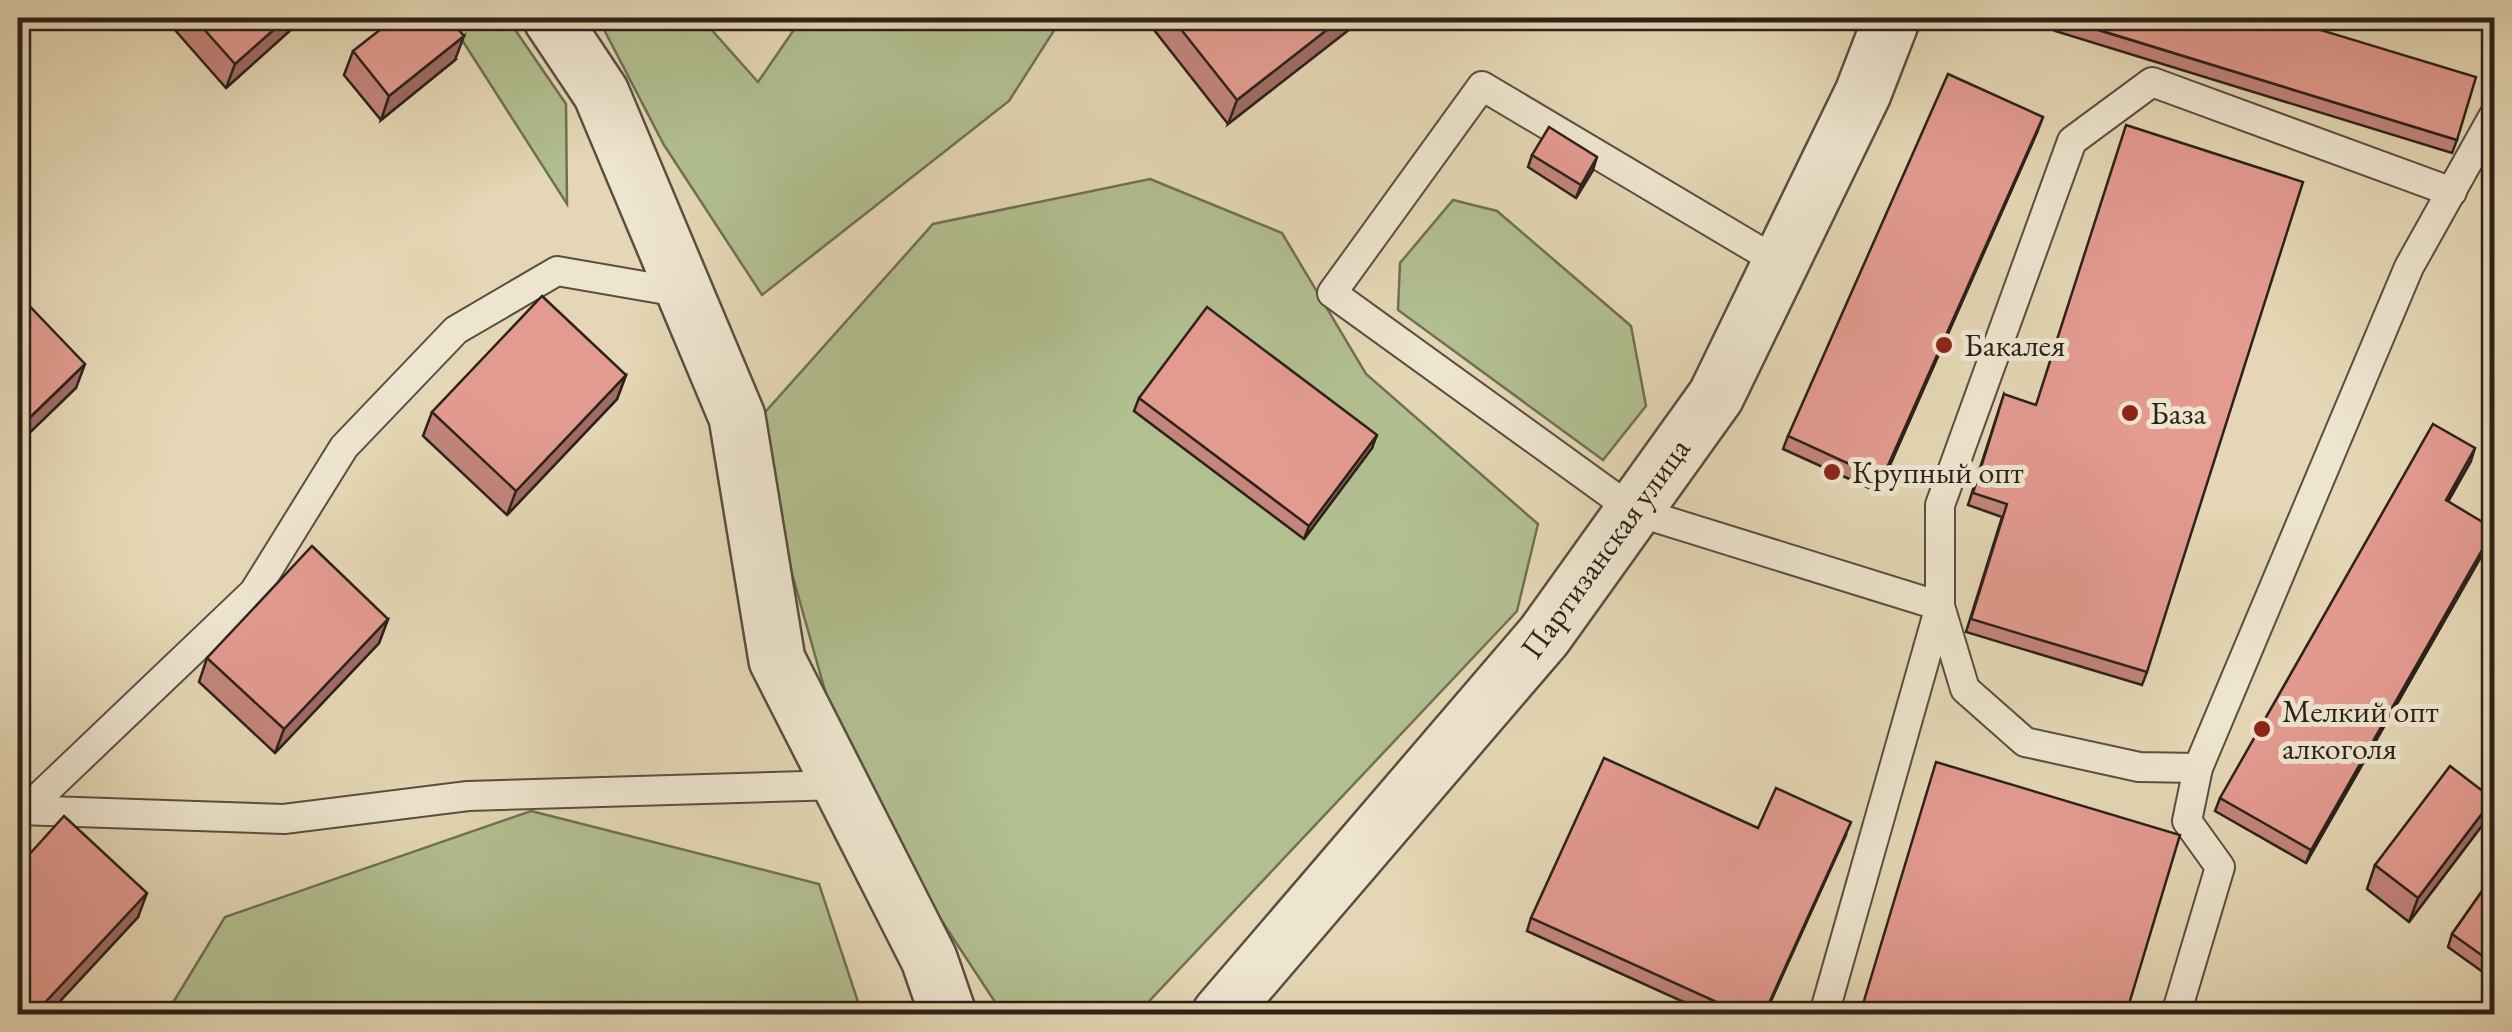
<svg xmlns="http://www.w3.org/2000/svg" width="2512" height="1032" viewBox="0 0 2512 1032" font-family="'EB Garamond',serif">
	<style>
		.green { fill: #b2bf90; stroke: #6f7056; stroke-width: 2.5 }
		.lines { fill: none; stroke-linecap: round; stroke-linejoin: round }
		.service-casing { stroke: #5a4e42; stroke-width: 32 }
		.minor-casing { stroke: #5a4e42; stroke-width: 60 }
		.service { stroke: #eee5cf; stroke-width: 28 }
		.minor { stroke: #eee5cf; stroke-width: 55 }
		.wall { fill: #c3857c; stroke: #2c211b; stroke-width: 2.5 }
		.shaded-wall { fill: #9f6c65; stroke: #2c211b; stroke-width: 2.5 }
		.building { fill: #e39b90; stroke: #2c211b; stroke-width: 2.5 }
		.poi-dot { fill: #8f2418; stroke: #eee5cf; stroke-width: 4 }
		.labels { text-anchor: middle; stroke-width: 10; stroke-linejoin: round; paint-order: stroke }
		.poi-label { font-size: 32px; fill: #2c211b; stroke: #eee5cf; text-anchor: start }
		.street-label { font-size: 32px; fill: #2c211b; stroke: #eee5cf }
	</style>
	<rect width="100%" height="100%" fill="#e5d7b5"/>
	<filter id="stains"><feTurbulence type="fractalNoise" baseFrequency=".002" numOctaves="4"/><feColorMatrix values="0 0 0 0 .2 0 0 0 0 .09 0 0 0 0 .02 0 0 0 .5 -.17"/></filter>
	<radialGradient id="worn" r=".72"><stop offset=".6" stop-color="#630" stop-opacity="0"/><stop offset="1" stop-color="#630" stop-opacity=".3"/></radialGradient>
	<g class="green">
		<polygon points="448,18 507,18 566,104 567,204"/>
		<polygon points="598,18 701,18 758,82 802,18 1062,18 1009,101 762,295 664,145"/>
		<polygon points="1150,179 1282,233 1366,374 1538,524 1517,611 1137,1014 997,1005 932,906 838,737 751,428 933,224"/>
		<polygon points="1453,200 1497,211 1631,326 1646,406 1603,460 1398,310 1400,263"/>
		<polygon points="531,811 819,884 862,1014 166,1014 225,917"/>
	</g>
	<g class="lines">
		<g class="service-casing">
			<g id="service">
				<polyline points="1780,263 1482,86 1332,293 1634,511 1940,606 1965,689 2025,742 2139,767 2198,768 2409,267 2494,115"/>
				<polyline points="18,810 284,819 468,796 840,785"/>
				<polyline points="18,817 254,592 344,447 456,330 557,271 684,293"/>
				<polyline points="1824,1014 1940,606 1940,505 2072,141 2152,82 2452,192"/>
				<polyline points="2176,1014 2220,867 2187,821 2198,768"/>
			</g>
		</g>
		<g class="minor-casing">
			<g id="minor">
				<polyline points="551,18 601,93 737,417 777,660 929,959 948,1014"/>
				<polyline points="1220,1014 1544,636 1716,396 1863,93 1892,18"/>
			</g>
		</g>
		<use href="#service" class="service"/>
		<use href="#minor" class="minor"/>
	</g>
	<g class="wall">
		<polygon points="168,18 304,18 226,88 167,21"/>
		<polygon points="1155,18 1364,18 1228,124 1151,26"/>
		<polygon points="2059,18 2457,140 2452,153 2055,31"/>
		<polygon points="353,51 455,60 381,120 344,75"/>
		<polygon points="2038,130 1878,492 1783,449 1788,436"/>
		<polygon points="1532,155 1593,170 1576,198 1528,167"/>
		<polygon points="626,375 617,399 507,515 423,436 432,412"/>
		<polygon points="2004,394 2147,672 2142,685 1966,632 2002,517 1968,505"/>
		<polygon points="1139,398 1372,448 1304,539 1134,411"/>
		<polygon points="2471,461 2448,502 2490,541 2306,863 2215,811 2220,798"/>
		<polygon points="388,619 379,643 275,753 199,682 207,658"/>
		<polygon points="2484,823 2409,922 2367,889 2375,865"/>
		<polygon points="1758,828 1846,835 1765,1014 1710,1014 1527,931 1531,918"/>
		<polygon points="18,867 138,917 48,1014 18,1014"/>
		<polygon points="2494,874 2494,980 2448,947 2452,934"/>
		<polygon points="2494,981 2494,1014 2484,1014 2479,1010 2483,998"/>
	</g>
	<g class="shaded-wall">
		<polygon points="287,18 304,18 226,88 235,64"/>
		<polygon points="1342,18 1364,18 1228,124 1237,100"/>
		<polygon points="464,36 455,60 381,120 389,96"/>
		<polygon points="2043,117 2038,130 1878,492 1882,479"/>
		<polygon points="1597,157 1593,170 1576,198 1581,185"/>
		<polygon points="85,364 76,388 18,444 18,429"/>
		<polygon points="626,375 617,399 507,515 516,491"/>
		<polygon points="1377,435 1372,448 1304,539 1309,526"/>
		<polygon points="2475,448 2471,461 2441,513 2446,500"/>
		<polygon points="2494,529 2490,541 2306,863 2311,850"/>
		<polygon points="388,619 379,643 275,753 284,729"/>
		<polygon points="2493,799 2484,823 2409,922 2418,898"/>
		<polygon points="1851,822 1765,1014 1764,1014"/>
		<polygon points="147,893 138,917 48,1014 36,1014 37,1011"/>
	</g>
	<g class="building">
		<polygon points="194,18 287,18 235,64"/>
		<polygon points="395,18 449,18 464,36 389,96 353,51"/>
		<polygon points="1172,18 1342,18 1237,100"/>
		<polygon points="2060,18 2281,18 2476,77 2457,140"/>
		<polygon points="1948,74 2043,117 1882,479 1788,436"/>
		<polygon points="2126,125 2303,182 2147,672 1971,619 2007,504 1973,493 2004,394 2036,405"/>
		<polygon points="1549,127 1597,157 1581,185 1532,155"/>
		<polygon points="18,294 85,364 18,429"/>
		<polygon points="542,296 626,375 516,491 432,412"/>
		<polygon points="1207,307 1377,435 1309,526 1139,398"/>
		<polygon points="2433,424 2475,448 2446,500 2494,529 2311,850 2220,798"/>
		<polygon points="312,546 388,619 284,729 207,658"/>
		<polygon points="1604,758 1758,828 1776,788 1851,822 1764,1014 1743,1014 1531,918"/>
		<polygon points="1936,762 2180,835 2126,1014 1860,1014"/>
		<polygon points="2450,766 2493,799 2418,898 2375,865"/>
		<polygon points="64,816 147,893 37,1011 18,993 18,867"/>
		<polygon points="2494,874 2494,964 2452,934"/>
		<polygon points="2494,981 2494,1006 2483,998"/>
	</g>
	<g class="poi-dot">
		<circle cx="1944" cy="345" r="10"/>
		<circle cx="2130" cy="413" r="10"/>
		<circle cx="1832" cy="472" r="10"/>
		<circle cx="2262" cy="729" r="10"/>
	</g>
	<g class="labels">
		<g class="poi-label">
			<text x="1964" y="356">Бакалея</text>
			<text x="2150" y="424">База</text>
			<text x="1852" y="483">Крупный опт</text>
			<text x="2282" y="722">Мелкий опт<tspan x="2282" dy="37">алкоголя</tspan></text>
		</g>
		<g class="street-label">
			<text transform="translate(1605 548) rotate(-54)" y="11">Партизанская улица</text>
		</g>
	</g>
	<rect width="2512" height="1032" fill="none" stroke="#e5d7b5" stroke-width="60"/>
	<rect x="20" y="20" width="2472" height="992" fill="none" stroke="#2c211b" stroke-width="5"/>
	<rect x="30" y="30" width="2452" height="972" fill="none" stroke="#2c211b" stroke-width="2.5"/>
	<rect width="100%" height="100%" filter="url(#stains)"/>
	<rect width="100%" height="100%" fill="url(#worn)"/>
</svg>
